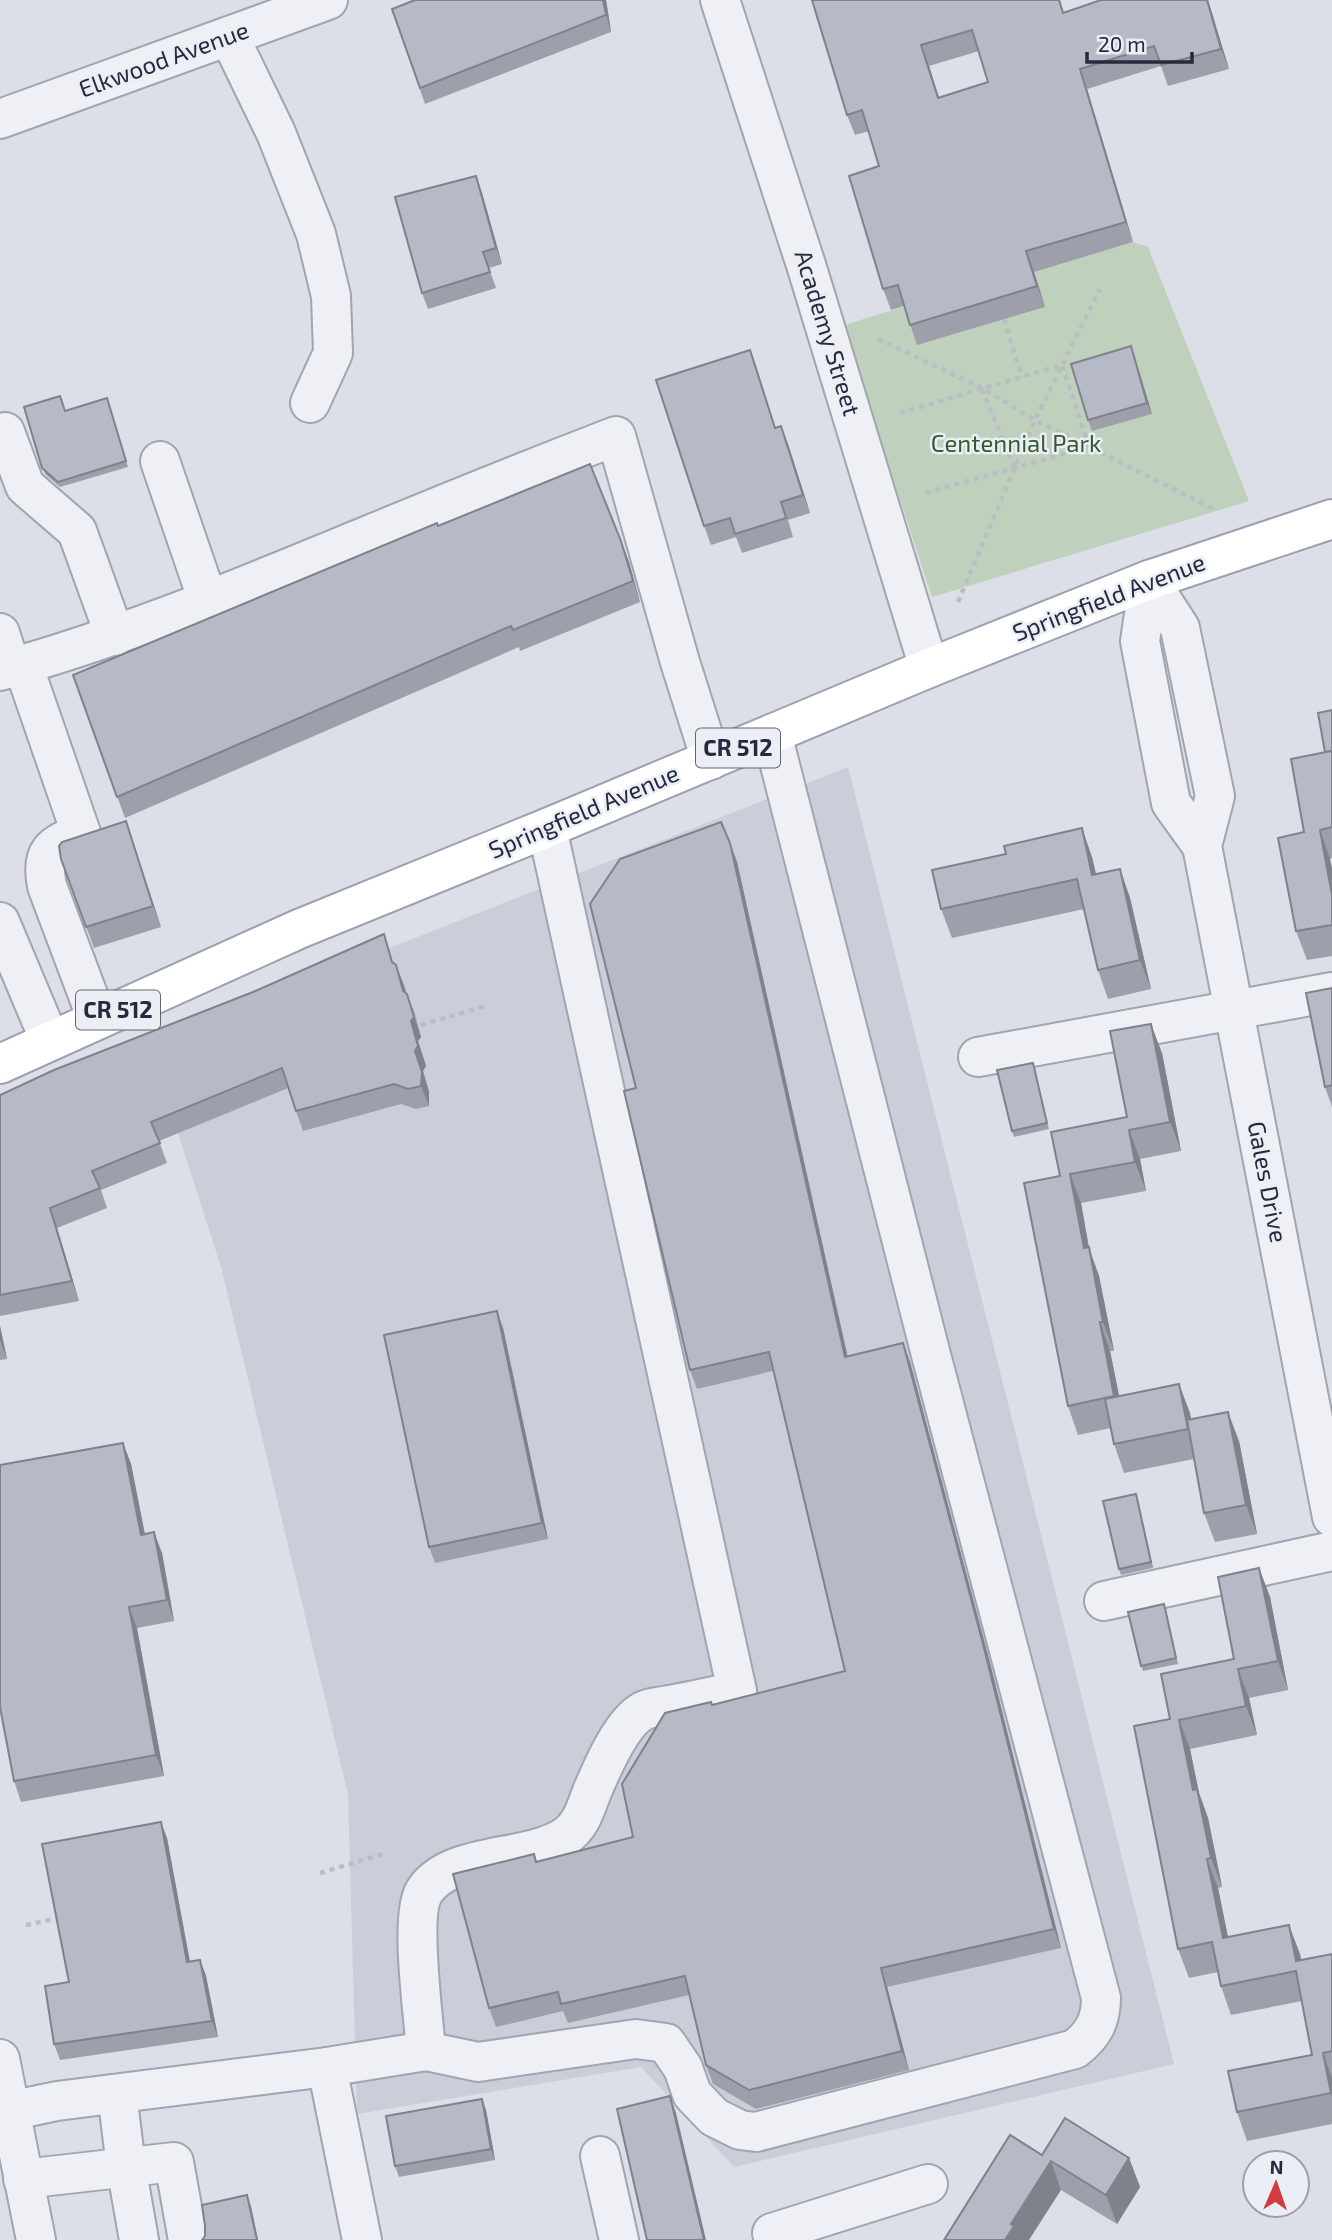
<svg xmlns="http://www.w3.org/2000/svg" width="1332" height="2240" viewBox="0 0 1332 2240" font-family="'Exo 2',sans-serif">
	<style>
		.built { fill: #caced9 }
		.green { fill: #bfd1bd }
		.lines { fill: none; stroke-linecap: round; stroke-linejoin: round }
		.minor-casing { stroke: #a1a5b1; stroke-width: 42 }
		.major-casing { stroke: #9ba1b3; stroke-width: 42 }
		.path { stroke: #babdc5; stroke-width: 4.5; stroke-dasharray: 5 5; stroke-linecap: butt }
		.minor { stroke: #eff0f5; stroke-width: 38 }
		.major { stroke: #fff; stroke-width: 38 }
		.wall { fill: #9da0ab; fill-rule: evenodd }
		.shaded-wall { fill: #7f828b }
		.building { fill: #b6bac7; stroke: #7f828b; stroke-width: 2; fill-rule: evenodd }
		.labels { text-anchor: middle; stroke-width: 5; stroke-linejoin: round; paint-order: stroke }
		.shield { fill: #eceef5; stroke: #616675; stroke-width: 2 }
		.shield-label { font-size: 23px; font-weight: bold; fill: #252b3e }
		.street-label { font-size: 24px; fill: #252b3e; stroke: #eceef5 }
		.park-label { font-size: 24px; fill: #345a32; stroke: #eceef5 }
	</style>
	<rect width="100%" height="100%" fill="#dcdfe7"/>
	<polygon class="built" points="848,767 1174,2064 734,2167 641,2067 357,2114 348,1794 221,1267 149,1043"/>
	<path class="green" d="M 1133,242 L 1148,247 L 1249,501 L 932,597 L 843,326 C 938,294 1037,271 1133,242 Z"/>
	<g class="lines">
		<g class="minor-casing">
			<g id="minor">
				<polyline points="720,0 807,268 929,668"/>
				<polyline points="229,36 276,133 316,234 331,296 333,353 310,403"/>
				<polyline points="0,119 328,0"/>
				<polyline points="5,432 25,486 77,531 115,636"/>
				<polyline points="160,461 208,601"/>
				<polyline points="1149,580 1180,628 1215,796 1202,846 1332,1517"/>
				<polyline points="1149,580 1140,641 1171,803 1202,846"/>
				<polyline points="0,633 11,668"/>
				<path d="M 23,665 L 81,833 C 52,845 40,851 47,886 L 97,1019"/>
				<path d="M 0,671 C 127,636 247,585 369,535 C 451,501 533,468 616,436 L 680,662 L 711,760"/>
				<polyline points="0,922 50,1041"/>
				<polyline points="978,1057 1332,992"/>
				<polyline points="1104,1601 1332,1551"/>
				<path d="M 426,2051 L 478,2062 L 636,2039 L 666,2043 L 683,2068 L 692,2094 L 714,2117 L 740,2130 L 756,2132 L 1075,2049 C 1093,2035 1101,2021 1101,1998 L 930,1351 L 772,734"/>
				<polyline points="0,2059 36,2240"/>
				<polyline points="327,2067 362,2240"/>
				<polyline points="117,2094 126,2166 139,2240"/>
				<path d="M 0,2113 L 57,2101 L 327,2067 L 426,2051 C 424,2019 409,1917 424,1892 C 449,1851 528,1862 566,1836 C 583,1824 586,1805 594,1787 C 603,1766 622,1722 643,1711 C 650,1707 661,1707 669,1705 C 692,1701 714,1696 737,1691 L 547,828"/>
				<polyline points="600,2156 619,2240"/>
				<polyline points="23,2179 174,2162 188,2240"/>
				<polyline points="774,2240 772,2233 928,2184"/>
			</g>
		</g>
		<g class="major-casing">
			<polyline id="major" points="0,1064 299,929 547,828 929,668 1149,580 1332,519"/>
		</g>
		<g class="path">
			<polyline points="1004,319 1022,377"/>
			<polyline points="878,339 982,388 1035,420 1216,510"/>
			<polyline points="982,389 1014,468"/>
			<polyline points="900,413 1062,365 1089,447 925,493"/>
			<polyline points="958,602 1035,420 1100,289"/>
			<polyline points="421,1025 486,1006"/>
			<polyline points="320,1873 386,1853"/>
			<polyline points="26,1925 59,1918"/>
		</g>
		<use href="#minor" class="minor"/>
		<use href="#major" class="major"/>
	</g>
	<g class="wall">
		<polygon points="415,0 606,0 611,32 425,104 392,9"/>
		<path d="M 812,0 L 1060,0 L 1064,13 L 1101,0 L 1208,0 L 1229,69 L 1168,86 L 1161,66 L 1087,89 L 1133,242 L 1034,272 L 1045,307 L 917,345 L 904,306 L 891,310 L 883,289 L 879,166 L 869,131 L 855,135 L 847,115 ZM 979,51 L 988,82 L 939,97 L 929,66 Z"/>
		<polygon points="476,176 482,193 502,264 489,268 496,288 428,309 422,293"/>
		<polygon points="750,350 775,428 788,444 810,513 788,520 793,537 742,553 736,537 711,545 704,526"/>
		<polygon points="1135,358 1152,414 1092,431 1088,420"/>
		<polygon points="107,398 128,467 60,487 45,474 24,407 65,411"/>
		<polygon points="621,541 629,562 640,602 520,651 519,647 125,818 73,675"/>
		<polygon points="1332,710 1332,858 1330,859 1332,869 1332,956 1307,960 1296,931"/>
		<polygon points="126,821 161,927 94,948 61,859"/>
		<polygon points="730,843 737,862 847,1356 903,1343 910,1362 990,1663 1061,1948 887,1987 909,2070 756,2109 713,2084 706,2065 689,1995 568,2023 563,2011 496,2027 489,2008 536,1862 633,1837 712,1705 845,1671 773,1371 697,1389 690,1370 636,1088"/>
		<polygon points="1092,857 1096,875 1120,869 1130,898 1151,989 1108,999 1098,970 1084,909 952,938 941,909"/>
		<polygon points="394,963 415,1014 421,1037 418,1041 426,1066 423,1071 429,1092 429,1106 416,1109 401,1104 303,1131 288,1088 159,1141 167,1163 101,1190 107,1208 57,1228 79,1301 0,1316 0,1095"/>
		<polygon points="1332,988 1332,1107 1325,1087"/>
		<polygon points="1162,1053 1181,1151 1140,1159 1146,1191 1081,1203 1089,1248 1099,1276 1114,1351 1110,1351 1119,1396 1179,1384 1191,1419 1239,1441 1257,1534 1215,1542 1204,1513 1194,1459 1124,1473 1114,1444 1111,1428 1078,1435 1068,1406 1060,1176 1127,1117"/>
		<polygon points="1033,1063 1049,1129 1014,1137 1012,1131"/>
		<polygon points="0,1326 7,1359 0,1360"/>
		<polygon points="503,1328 548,1539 435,1563 429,1547"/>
		<polygon points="123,1443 131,1464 145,1534 162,1553 174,1621 137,1628 164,1776 21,1802 14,1781"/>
		<polygon points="1136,1494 1153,1568 1121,1575 1119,1569"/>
		<polygon points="1259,1568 1270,1597 1288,1690 1249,1698 1257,1735 1190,1749 1199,1793 1208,1818 1222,1887 1218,1888 1228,1937 1300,1954 1301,1960 1332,1954 1332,2124 1247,2141 1237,2112 1312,2055 1302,2001 1231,2015 1221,1986 1218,1972 1189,1978 1178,1949 1170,1719 1234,1659"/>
		<polygon points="1166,1610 1178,1664 1143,1671 1141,1666"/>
		<polygon points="167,1838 190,1962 200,1960 206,1976 218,2037 60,2060 54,2044 69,1982"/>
		<polygon points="482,2099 486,2110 495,2160 399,2177 395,2166"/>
		<polygon points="1042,2155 1129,2158 1140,2187 1117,2224 1061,2190"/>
	</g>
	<g class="shaded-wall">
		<polygon points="603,0 606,0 611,32 606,15"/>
		<polygon points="1207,0 1208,0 1229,69 1221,49"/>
		<polygon points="921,45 929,66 945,118 938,98"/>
		<polygon points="1080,69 1087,89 1133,242 1126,222"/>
		<polygon points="476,176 482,193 502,264 496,248"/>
		<polygon points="1026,251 1034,272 1045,307 1037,286"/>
		<polygon points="1131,346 1135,358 1152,414 1147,403"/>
		<polygon points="750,350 757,369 781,446 775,428"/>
		<polygon points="781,426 788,444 810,513 803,495"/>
		<polygon points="621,541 629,562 640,602 633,581"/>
		<polygon points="126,821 133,842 161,927 153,906"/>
		<polygon points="1082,828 1092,857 1103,904 1092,875"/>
		<polygon points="1320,830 1330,859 1332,869 1332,895"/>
		<polygon points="730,843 737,862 852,1376 845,1357"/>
		<polygon points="1120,869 1130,898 1151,989 1140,960"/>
		<polygon points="396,965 404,985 411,1011 403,991"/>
		<polygon points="407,994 421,1037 418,1041 426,1066 423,1071 429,1092 429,1106 421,1086"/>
		<polygon points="1151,1024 1162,1053 1181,1151 1170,1122"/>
		<polygon points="1129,1130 1140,1159 1146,1191 1135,1162"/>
		<polygon points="1070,1174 1081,1203 1089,1248 1099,1276 1114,1351 1103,1322 1084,1248"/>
		<polygon points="50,1208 57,1228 79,1301 72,1281"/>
		<polygon points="497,1311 503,1328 548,1539 542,1523"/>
		<polygon points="1100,1322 1110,1351 1125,1425 1114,1396"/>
		<polygon points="0,1326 7,1359 0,1340"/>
		<polygon points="903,1343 910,1362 990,1663 1061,1948 1054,1929"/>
		<polygon points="1179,1384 1190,1413 1199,1458 1188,1429"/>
		<polygon points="1228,1412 1239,1441 1257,1534 1246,1505"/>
		<polygon points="123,1443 131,1464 149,1556 141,1535"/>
		<polygon points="1136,1494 1138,1500 1153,1568 1151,1562"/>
		<polygon points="154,1532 162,1553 174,1621 167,1600"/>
		<polygon points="1259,1568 1270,1597 1288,1690 1278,1661"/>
		<polygon points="129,1607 137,1628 164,1776 156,1755"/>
		<polygon points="1238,1669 1249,1698 1257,1735 1246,1706"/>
		<polygon points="1179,1720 1190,1749 1199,1793 1208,1818 1222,1887 1211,1858 1193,1790"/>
		<polygon points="161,1822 167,1838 193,1979 187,1962"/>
		<polygon points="1207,1859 1218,1888 1234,1967 1223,1938"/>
		<polygon points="1289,1925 1300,1954 1307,1990 1296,1961"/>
		<polygon points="200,1960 206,1976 218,2037 212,2021"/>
		<polygon points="881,1968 887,1987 909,2070 902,2051"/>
		<polygon points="1323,2053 1332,2078 1332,2096 1331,2093"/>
		<polygon points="670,2096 676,2113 706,2240 704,2240"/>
		<polygon points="482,2099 486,2110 495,2160 491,2149"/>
		<polygon points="1129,2158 1140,2187 1117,2224 1106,2195"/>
		<polygon points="1051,2161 1061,2190 1029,2240 1005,2240 1011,2224"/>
		<polygon points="247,2195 251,2206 258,2240 257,2240"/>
	</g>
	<g class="building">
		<polygon points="415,0 603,0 606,15 420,88 392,9"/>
		<path d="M 812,0 L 1059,0 L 1063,13 L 1101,0 L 1207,0 L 1221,49 L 1161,65 L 1154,46 L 1080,69 L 1126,222 L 1026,251 L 1037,286 L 910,325 L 898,285 L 883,289 L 849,176 L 879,166 L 862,110 L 847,115 ZM 972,30 L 988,82 L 938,98 L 921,45 Z"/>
		<polygon points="476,176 496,248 483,252 490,272 422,293 395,197"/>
		<polygon points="1131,346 1147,403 1088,420 1071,364"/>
		<polygon points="750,350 775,428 781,426 803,495 781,502 786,518 735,534 730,518 704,526 656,380"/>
		<polygon points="60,396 65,411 107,398 126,461 58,482 42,468 24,407"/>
		<polygon points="590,464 621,541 633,581 513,630 511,626 117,797 73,675 437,523 438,526"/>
		<polygon points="1332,710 1332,827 1320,830 1332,895 1332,925 1296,931 1278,838 1304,832 1291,759 1331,751 1325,752 1318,713"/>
		<polygon points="126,821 153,906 86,927 61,859 59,846 62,842"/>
		<polygon points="721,822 730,843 845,1357 903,1343 983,1644 1054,1929 881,1968 902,2051 749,2090 706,2065 685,1976 561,2004 558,1992 489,2008 453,1874 534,1854 536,1862 633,1837 622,1784 665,1713 711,1702 712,1705 845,1671 769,1352 690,1370 624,1091 636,1088 590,904 620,859"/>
		<polygon points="1082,828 1092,875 1120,869 1140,960 1098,970 1077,879 941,909 932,870 1006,854 1004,846"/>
		<polygon points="384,934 392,962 396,965 403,991 407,994 414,1017 411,1021 418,1046 415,1051 422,1072 421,1086 408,1089 394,1084 296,1111 282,1068 151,1122 160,1143 92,1171 100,1188 50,1208 72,1281 0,1295 0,1095 54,1070 253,992"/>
		<polygon points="1332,988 1332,1085 1325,1087 1306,993"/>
		<polygon points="1151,1024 1170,1122 1129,1130 1135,1162 1070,1174 1084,1248 1089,1247 1103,1322 1100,1322 1114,1396 1068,1406 1024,1183 1060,1176 1051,1132 1127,1117 1110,1031"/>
		<polygon points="1033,1063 1047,1123 1012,1131 997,1070"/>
		<polygon points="497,1311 542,1523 429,1547 384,1335"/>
		<polygon points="1179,1384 1188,1429 1114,1444 1105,1399"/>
		<polygon points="1228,1412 1246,1505 1204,1513 1187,1420"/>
		<polygon points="123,1443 141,1535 154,1532 167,1600 129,1607 156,1755 14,1781 0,1707 0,1465"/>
		<polygon points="1136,1494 1151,1562 1119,1569 1103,1501"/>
		<polygon points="1259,1568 1278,1661 1238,1669 1246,1706 1179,1720 1193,1790 1197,1789 1211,1858 1207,1859 1223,1938 1289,1925 1296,1961 1332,1954 1332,2051 1323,2053 1331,2093 1237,2112 1228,2071 1312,2055 1296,1971 1221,1986 1212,1942 1178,1949 1134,1726 1170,1719 1161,1674 1234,1659 1218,1577"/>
		<polygon points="1164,1604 1176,1658 1141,1666 1128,1612"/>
		<polygon points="161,1822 187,1962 200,1960 212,2021 54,2044 45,1986 69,1982 42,1844"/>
		<polygon points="670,2096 704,2240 647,2240 617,2109"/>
		<polygon points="482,2099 491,2149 395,2166 386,2116"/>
		<polygon points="1065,2118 1129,2158 1106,2195 1051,2161 1011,2224 1014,2226 1005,2240 944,2240 1010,2135 1042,2155"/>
		<polygon points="247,2195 257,2240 202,2240 205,2236 205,2226 202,2205"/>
	</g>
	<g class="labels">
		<g class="shield">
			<rect x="696" y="728.5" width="84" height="39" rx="5"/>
			<rect x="76" y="990.5" width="84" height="39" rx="5"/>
		</g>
		<g class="shield-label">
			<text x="738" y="756">CR 512</text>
			<text x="118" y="1018">CR 512</text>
		</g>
		<g class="street-label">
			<text transform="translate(164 60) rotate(-20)" y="8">Elkwood Avenue</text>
			<text transform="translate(827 333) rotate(73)" y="8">Academy Street</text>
			<text transform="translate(1109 598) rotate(-21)" y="8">Springfield Avenue</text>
			<text transform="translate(584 812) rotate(-23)" y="8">Springfield Avenue</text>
			<text transform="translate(1267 1182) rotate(79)" y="8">Gales Drive</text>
		</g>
		<g class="park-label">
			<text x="1016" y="452">Centennial Park</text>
		</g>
	</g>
	<g transform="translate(1276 2184) rotate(2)"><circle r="33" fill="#eceef5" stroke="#9ca0ac" stroke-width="2"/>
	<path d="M0-5L12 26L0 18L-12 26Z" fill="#d33b3c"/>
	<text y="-10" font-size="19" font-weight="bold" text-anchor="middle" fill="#252b3e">N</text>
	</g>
	<path d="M1087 52v10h105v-10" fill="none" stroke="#252b3e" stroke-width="3.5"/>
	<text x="1098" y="52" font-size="21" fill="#252b3e" stroke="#eceef5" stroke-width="5" paint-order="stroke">20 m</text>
</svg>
